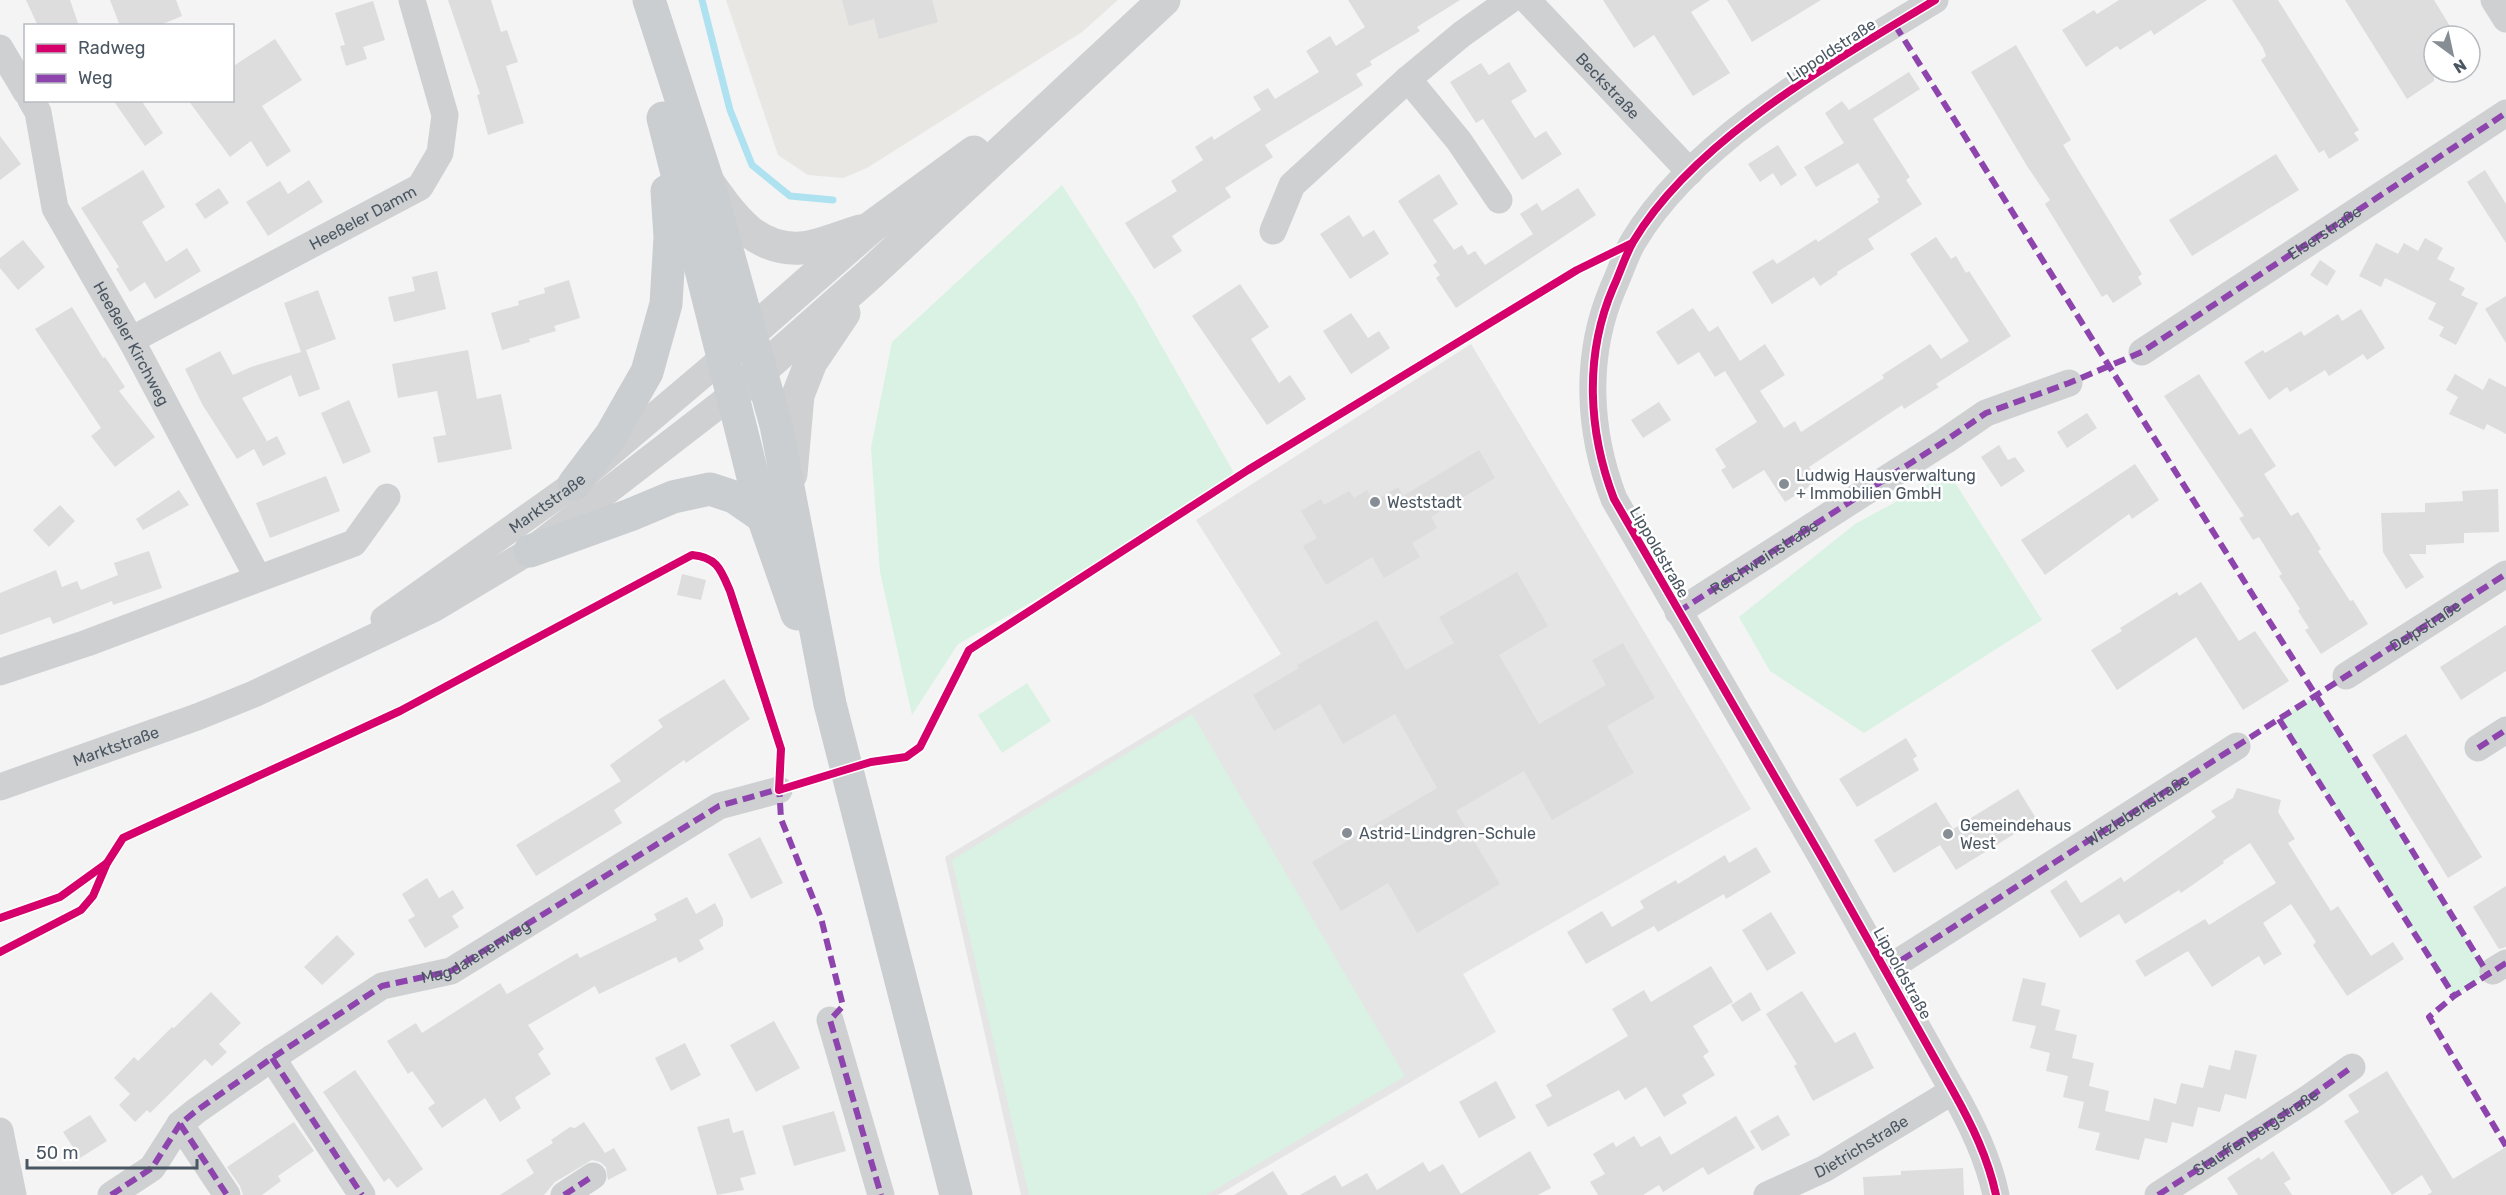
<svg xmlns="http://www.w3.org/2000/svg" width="2506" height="1195" viewBox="0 0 2506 1195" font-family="Rubik,sans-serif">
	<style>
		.commercial { fill: #e8e7e3 }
		.education { fill: #e6e5e6 }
		.green { fill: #d9f2e3 }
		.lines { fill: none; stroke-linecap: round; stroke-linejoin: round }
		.stream { stroke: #aee2f0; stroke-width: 7 }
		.building { fill: #ddddde }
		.minor { stroke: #ced0d2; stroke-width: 27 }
		.tertiary { stroke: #ced0d2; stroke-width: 33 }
		.primary { stroke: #caced1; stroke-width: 33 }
		.quiet { stroke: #8e44ad; stroke-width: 6; stroke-dasharray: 12 6; stroke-linecap: butt }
		.cycleway-casing { stroke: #fff; stroke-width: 11 }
		.cycleway { stroke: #d6006c; stroke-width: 8 }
		.poi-dot { fill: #868d94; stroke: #fff; stroke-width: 2 }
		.labels { text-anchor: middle; stroke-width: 5; stroke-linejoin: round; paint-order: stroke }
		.street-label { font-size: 16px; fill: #4a5661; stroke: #fff }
		.poi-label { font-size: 16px; fill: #4a5661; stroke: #fff; text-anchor: start }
	</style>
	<rect width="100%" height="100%" fill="#f4f4f4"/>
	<polygon class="commercial" points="726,0 1118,0 1082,32 867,168 843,178 808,175 778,155"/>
	<polygon class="education" points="1471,344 1751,809 1463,974 1496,1032 1218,1195 1021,1195 945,857 1281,654 1196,520"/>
	<g class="green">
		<polygon points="1062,185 1135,299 1234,473 1046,594 958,644 912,715 880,572 871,448 892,342"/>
		<polygon points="1949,473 2042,620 1864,733 1770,671 1739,617 1855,524"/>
		<polygon points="1027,683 1051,721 1002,753 978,715"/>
		<polygon points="2315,696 2488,974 2454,996 2279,719"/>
		<polygon points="1192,714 1405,1076 1206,1195 1029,1195 952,860"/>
	</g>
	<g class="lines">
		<polyline class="stream" points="702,0 730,110 752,165 790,196 833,200"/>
	</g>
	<g class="building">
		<polygon points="26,0 70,0 79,26 38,26"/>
		<polygon points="110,0 176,0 182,16 158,26 120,26"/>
		<polygon points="448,0 491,0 501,32 507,30 518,62 506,66 524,123 488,135 477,95 480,94"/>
		<polygon points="842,0 932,0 938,22 879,39 874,19 849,26"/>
		<polygon points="1348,0 1460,0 1417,27 1420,31 1370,61 1372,65 1356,74 1363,85 1265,145 1273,157 1225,188 1231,197 1172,236 1182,251 1154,269 1125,223 1177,191 1171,181 1203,160 1195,147 1212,136 1214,140 1261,110 1253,97 1268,88 1275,99 1319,72 1306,51 1330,36 1336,46 1365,27"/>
		<polygon points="1603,0 1710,0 1691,12 1730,73 1693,96 1654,35 1634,48"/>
		<polygon points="1727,0 1821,0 1752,42"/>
		<polygon points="2119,0 2207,0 2154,35 2151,30 2120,50 2117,46 2086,67 2062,30 2094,10 2097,14"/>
		<polygon points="2232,0 2278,0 2359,130 2354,133 2359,140 2329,159 2324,150 2319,153 2261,60 2266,56 2263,48"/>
		<polygon points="2345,0 2434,0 2456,36 2434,36 2434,81 2407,99"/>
		<polygon points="373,1 385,40 363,47 367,59 346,66 340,46 345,45 335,13"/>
		<polygon points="275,39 302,80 262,106 291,151 267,167 251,141 230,157 188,100 232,100 232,67"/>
		<polygon points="2016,45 2071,140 2063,145 2142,274 2138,277 2142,284 2113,303 2107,294 2102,297 2058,225 2045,204 2050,200 2027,166 1971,72"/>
		<polygon points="1509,62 1527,91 1511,101 1535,138 1546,131 1562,154 1522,180 1483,119 1476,123 1450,82 1481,63 1489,75"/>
		<polygon points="1909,72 1920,89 1873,119 1910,177 1906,180 1922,204 1868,239 1874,249 1837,272 1838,274 1820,286 1814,277 1772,304 1752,272 1773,259 1777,264 1816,239 1818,242 1879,202 1877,199 1880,197 1858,163 1816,187 1804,167 1844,143 1825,113 1842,101 1849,110"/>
		<polygon points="113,100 141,100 163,133 145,146"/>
		<polygon points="0,136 21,164 0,180"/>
		<polygon points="1778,145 1797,175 1781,186 1773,173 1760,182 1748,164"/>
		<polygon points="2276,154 2299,190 2192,256 2169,220"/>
		<polygon points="143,170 165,207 142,222 166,262 187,248 201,271 155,299 145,282 130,292 116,269 119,267 81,208"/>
		<polygon points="2485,170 2506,204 2506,243 2467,182"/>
		<polygon points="1439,174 1458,204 1433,220 1454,250 1462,245 1468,255 1475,251 1485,265 1533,234 1520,214 1537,203 1542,211 1578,188 1596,215 1456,308 1436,278 1440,275 1433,265 1437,262 1398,201"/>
		<polygon points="309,180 323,202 268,236 246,202 280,181 288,194"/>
		<polygon points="219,188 229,203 205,219 195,204"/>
		<polygon points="1349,215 1363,237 1374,230 1389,254 1350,279 1320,234"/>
		<polygon points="1936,237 1951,259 1956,256 1966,273 1969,271 2011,336 1936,384 1939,387 1904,409 1902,405 1809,467 1818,481 1785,502 1764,470 1733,489 1721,470 1726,467 1715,449 1757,422 1725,371 1715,377 1699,352 1678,365 1656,332 1693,308 1709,332 1718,326 1740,361 1765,344 1785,375 1760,391 1784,428 1795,421 1801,432 1884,378 1882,375 1930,344 1941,359 1969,341 1910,254"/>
		<polygon points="2425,238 2443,248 2437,259 2455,268 2449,280 2465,288 2461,295 2478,303 2456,345 2439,336 2444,327 2428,319 2436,303 2385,278 2381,287 2359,276 2376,243 2398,254 2404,243 2418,251"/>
		<polygon points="23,240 45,267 18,290 0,268 0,258"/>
		<polygon points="2320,260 2336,271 2327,286 2310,275"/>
		<polygon points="437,271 446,309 394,322 388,297 415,291 412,277"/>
		<polygon points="569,280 580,318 554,326 556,331 529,339 530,342 502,350 491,313 519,305 518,301 545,293 544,288"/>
		<polygon points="1240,284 1269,327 1251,339 1279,383 1290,375 1306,399 1267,425 1192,316"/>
		<polygon points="318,290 336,339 306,350 320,389 299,397 291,375 242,398 267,441 260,445 277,436 286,454 263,466 254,449 237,459 202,404 185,369 220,351 233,375 251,367 301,352 284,303"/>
		<polygon points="2506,296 2506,343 2485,309"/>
		<polygon points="72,307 103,358 105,357 125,387 119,391 155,437 115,467 91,436 101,428 35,329"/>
		<polygon points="2361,309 2385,348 2367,360 2363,354 2329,376 2325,370 2290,392 2287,387 2269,400 2244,362 2263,350 2265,353 2301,331 2304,336 2338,314 2342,321"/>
		<polygon points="1351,313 1368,338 1379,331 1390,348 1351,374 1323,331"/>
		<polygon points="468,350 477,399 501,394 512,449 438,463 433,437 446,435 437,391 398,398 392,364"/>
		<polygon points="2199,374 2239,435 2251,428 2276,466 2264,474 2291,516 2298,512 2321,549 2318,551 2350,601 2353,600 2368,624 2321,654 2305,630 2309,628 2298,611 2300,609 2279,576 2282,574 2259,537 2253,540 2239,518 2244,516 2164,396"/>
		<polygon points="2455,374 2483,390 2489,378 2506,387 2506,434 2487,424 2484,430 2449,414 2458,397 2446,390"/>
		<polygon points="349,400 371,452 343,464 321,413"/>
		<polygon points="1659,402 1671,420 1643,438 1631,420"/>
		<polygon points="2087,413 2097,428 2067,448 2057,432"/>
		<polygon points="1999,445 2008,460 2015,457 2025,471 2001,487 1981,457"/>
		<polygon points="1479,450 1495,478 1431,517 1437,528 1412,543 1420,557 1384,578 1372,557 1326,585 1303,546 1317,538 1301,511 1321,499 1324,505 1349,491 1354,498 1367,490 1374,502 1398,487 1403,496"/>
		<polygon points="2135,464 2159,500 2132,519 2129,514 2045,575 2021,540"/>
		<polygon points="326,476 340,511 270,538 256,503"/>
		<polygon points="2498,489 2499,532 2464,533 2464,543 2426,545 2426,554 2409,554 2424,577 2406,589 2383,552 2381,513 2425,512 2425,503 2463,501 2462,491"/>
		<polygon points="179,490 189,505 143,530 136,519"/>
		<polygon points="60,505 75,521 49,547 33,530"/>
		<polygon points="149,551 162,588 113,605 112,601 53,624 50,617 0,635 0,593 56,570 62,587 77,581 81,590 118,575 114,563"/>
		<polygon points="1517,572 1548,626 1499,655 1539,724 1606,685 1592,660 1623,643 1655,698 1607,726 1634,773 1552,820 1524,771 1456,811 1500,884 1417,933 1388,883 1341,911 1312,862 1437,788 1395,714 1343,744 1320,704 1274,731 1253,695 1299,668 1297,665 1377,620 1406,670 1454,643 1439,617"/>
		<polygon points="682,574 706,580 701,600 677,595"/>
		<polygon points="2201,582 2239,641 2255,631 2289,681 2243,710 2196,637 2117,690 2091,650 2122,631 2120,628 2177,592 2179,596"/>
		<polygon points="2506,625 2506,671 2461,700 2440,667"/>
		<polygon points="724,679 750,719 686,763 684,760 614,810 622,823 536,876 516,845 621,781 610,765 663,727 658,720"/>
		<polygon points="2406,734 2482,857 2448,878 2372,755"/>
		<polygon points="1906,738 1917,756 1913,759 1919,770 1857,807 1839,779"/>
		<polygon points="2237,788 2281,800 2278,812 2295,839 2288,843 2331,911 2338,906 2371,956 2393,942 2404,959 2347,996 2313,945 2316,942 2291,904 2263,923 2282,954 2264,965 2259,956 2212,987 2188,951 2145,977 2135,961 2205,919 2209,925 2276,883 2250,843 2223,861 2224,863 2181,893 2179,890 2125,924 2119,914 2080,938 2050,891 2066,880 2081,903 2121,877 2124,882 2216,817 2211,811 2233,798"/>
		<polygon points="2018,789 2037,820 1956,870 1940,845 1894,873 1874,840 1936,802 1953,829"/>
		<polygon points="760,837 783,883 751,899 728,854"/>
		<polygon points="1756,847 1771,872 1726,899 1724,894 1658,932 1654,926 1586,964 1567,932 1602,911 1612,927 1644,908 1640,901 1676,880 1678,884 1725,855 1729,863"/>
		<polygon points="427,878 439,898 453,890 464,908 452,916 459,927 425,948 408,920 415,916 402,894"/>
		<polygon points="2506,886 2506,947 2499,949 2473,907"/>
		<polygon points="687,897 696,914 715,903 723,919 723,926 699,940 704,949 679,963 676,957 599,994 595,986 528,1025 544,1049 538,1054 551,1074 517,1096 515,1098 521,1108 500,1122 485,1098 442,1128 428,1108 435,1103 412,1071 408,1074 387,1041 416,1023 422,1033 500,983 507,994 577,953 580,958 657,920 654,914"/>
		<polygon points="1771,912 1796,953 1767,971 1742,930"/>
		<polygon points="337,935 355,954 322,985 304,967"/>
		<polygon points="1711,966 1733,1002 1693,1026 1709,1052 1703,1056 1715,1075 1682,1095 1687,1103 1664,1117 1646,1087 1625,1100 1619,1090 1548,1127 1535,1105 1552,1096 1546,1085 1628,1036 1612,1009 1644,990 1651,1002"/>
		<polygon points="2023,978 2046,983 2041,1005 2060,1010 2055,1030 2077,1035 2072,1058 2094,1063 2089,1086 2109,1091 2105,1111 2149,1121 2154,1098 2176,1104 2181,1083 2203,1088 2209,1065 2230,1070 2235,1050 2257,1055 2246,1099 2225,1094 2220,1112 2198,1107 2193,1127 2172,1122 2167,1143 2145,1138 2139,1160 2095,1150 2100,1133 2078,1128 2084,1102 2063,1097 2068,1076 2046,1071 2050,1053 2030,1048 2036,1026 2012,1021"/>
		<polygon points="1802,991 1835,1043 1855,1032 1874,1068 1813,1101 1794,1066 1797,1064 1766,1014"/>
		<polygon points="211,992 241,1023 219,1044 227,1052 212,1066 205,1059 150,1113 147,1110 135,1122 119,1105 130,1094 114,1078 134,1057 138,1061 172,1027 174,1028"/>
		<polygon points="1751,992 1761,1010 1742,1022 1731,1005"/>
		<polygon points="774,1021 800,1068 756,1092 730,1045"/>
		<polygon points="685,1043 701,1075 671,1091 655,1058"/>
		<polygon points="355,1070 423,1169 397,1188 389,1178 384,1182 323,1092"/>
		<polygon points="2387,1071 2453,1179 2506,1147 2506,1195 2427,1195 2432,1192 2422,1175 2392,1195 2344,1121 2359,1112 2348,1095"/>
		<polygon points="1496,1081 1516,1118 1479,1138 1459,1102"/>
		<polygon points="834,1111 846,1151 794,1166 782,1126"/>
		<polygon points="90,1115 107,1141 80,1158 63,1132"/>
		<polygon points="1778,1115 1790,1135 1762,1151 1750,1131"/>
		<polygon points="1736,1116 1755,1148 1708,1175 1703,1167 1663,1192 1659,1185 1643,1195 1598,1195 1590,1182 1605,1174 1593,1154 1613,1142 1616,1147 1634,1136 1641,1147 1660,1136 1671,1155"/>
		<polygon points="729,1118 733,1133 743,1130 756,1174 740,1178 744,1190 717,1195 697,1127"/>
		<polygon points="294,1122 314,1151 278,1176 281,1181 262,1195 243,1195 240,1186 227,1167"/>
		<polygon points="584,1122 605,1153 614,1148 627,1170 608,1180 606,1167 600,1162 592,1160 555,1182 544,1195 500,1195 534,1173 526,1160 553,1143 551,1140 570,1127 575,1128"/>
		<polygon points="1530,1151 1551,1188 1538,1195 1300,1195 1335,1175 1342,1187 1367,1173 1377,1190 1423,1162 1429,1172 1443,1164 1461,1194"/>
		<polygon points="2273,1151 2291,1179 2284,1183 2292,1195 2238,1195 2227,1178 2259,1157 2261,1160"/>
		<polygon points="1963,1168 1964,1195 1864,1195 1863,1177 1901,1175 1901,1171"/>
		<polygon points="1273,1171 1288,1195 1234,1195"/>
	</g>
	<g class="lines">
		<g class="minor">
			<path id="s1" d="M 1527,0 L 1690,172"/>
			<path d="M 1935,0 C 1835,61 1694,139 1633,242 C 1625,256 1620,273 1613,288 C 1584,356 1588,431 1614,499 L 1822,858 L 1953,1091 C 1972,1125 1988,1158 1996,1195"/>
			<polyline points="2494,0 2506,19"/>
			<polyline points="0,48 26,92"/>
			<polyline points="1408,79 1459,141 1499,200"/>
			<path id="s2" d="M 31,100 L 38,112 L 55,208 L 131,340 L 258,578"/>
			<polyline points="1273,231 1292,185 1408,79 1462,34 1510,0"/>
			<path id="s3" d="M 131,340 L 420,187 L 440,153 L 445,115 L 412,0"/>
			<path id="s4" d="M 2142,352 L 2506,113"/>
			<polyline points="1678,612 1945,441 1986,413 2069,383"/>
			<path id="s5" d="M 384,619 L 574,484 L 724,357"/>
			<polyline points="0,672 87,643 354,543 387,497"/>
			<path id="s6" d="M 2346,676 L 2506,574"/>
			<polyline points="2478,748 2506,730"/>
			<path id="s7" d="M 0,787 L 197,717 L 254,694 L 435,608 L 530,551 L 732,395"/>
			<polyline points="1886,970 2237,746"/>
			<polyline points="2493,971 2506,963"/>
			<polyline points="830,1020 881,1195"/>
			<polyline points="272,1058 362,1195"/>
			<polyline points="180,1124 227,1195"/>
			<polyline points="0,1131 13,1195"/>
			<polyline points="111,1195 152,1168 180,1124 196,1111 272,1058 382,986 451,971 719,806 779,790"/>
			<polyline points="564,1195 593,1176"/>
			<path id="s8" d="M 1767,1195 L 1824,1169 L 1953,1091"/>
			<polyline points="2158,1195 2310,1097 2352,1067"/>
		</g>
		<g class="tertiary">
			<path d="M 710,185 C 733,217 756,251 801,248 C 818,247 843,236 860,231"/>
			<polyline points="730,351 870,228 974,152"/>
			<polyline points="741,388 870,274 1164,0"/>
			<polyline points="791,474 798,395 811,362 844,313"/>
		</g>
		<g class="primary">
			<polyline points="649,0 708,182 776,425 830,704 956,1195"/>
			<polyline points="663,118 763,517 797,614"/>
			<polyline points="574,484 611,435 647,372 666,304 670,237 667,191"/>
			<polyline points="530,551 630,515 673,497 710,489 734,497 763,517"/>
		</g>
		<g class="quiet">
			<polyline points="1895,25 2347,745 2488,974"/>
			<path id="s9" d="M 1678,612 L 1945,441 L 1986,413 L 2069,383 L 2142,352 L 2506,113"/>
			<polyline points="2279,719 2454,996"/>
			<polyline points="2478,748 2506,730"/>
			<polyline points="779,785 781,819 821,918 843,1006 830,1020 881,1195"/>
			<polyline points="2506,963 2454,996 2429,1017 2506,1146"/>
			<path id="s10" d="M 1886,970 L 2506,574"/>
			<polyline points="272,1058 362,1195"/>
			<polyline points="180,1124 227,1195"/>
			<path id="s11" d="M 111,1195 L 152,1168 L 180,1124 L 196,1111 L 272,1058 L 382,986 L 451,971 L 719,806 L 783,788"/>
			<polyline points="564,1195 593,1176"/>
			<path id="s12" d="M 2158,1195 L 2310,1097 L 2352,1067"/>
		</g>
		<g class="cycleway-casing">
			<g id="cycleway">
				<path d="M 1935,0 C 1835,61 1694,139 1633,242 C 1625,256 1620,273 1613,288 C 1584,356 1588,431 1614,499 L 1822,858 L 1953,1091 C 1972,1125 1988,1158 1996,1195"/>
				<polyline points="0,918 60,897 107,863"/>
				<path d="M 0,952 L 81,910 L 93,896 L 107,863 L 123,838 L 400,711 L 692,555 C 717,557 721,570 730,591 L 781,749 L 779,790 L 871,762 L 906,757 L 920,747 L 969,650 L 1248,470 L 1577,270 L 1632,243"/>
			</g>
		</g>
		<use href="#cycleway" class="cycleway"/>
	</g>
	<g class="poi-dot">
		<circle cx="1784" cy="484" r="6"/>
		<circle cx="1375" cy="502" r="6"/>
		<circle cx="1347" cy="833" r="6"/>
		<circle cx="1948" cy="834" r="6"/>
	</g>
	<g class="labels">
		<g class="street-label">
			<text transform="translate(1831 50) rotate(-33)" y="6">Lippoldstraße</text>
			<text dy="6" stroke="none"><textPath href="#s1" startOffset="118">Beckstraße</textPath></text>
			<text dy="6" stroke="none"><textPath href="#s3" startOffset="262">Heeßeler Damm</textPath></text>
			<text dy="6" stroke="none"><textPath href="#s4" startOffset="218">Elserstraße</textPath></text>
			<text dy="6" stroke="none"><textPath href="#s2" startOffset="267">Heeßeler Kirchweg</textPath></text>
			<text dy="6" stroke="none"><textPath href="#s5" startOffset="200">Marktstraße</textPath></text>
			<text transform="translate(1660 552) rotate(60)" y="6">Lippoldstraße</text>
			<text dy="6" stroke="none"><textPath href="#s9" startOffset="102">Reichweinstraße</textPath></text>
			<text dy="6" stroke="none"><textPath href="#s6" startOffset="94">Delpstraße</textPath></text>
			<text dy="6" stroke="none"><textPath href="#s7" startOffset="123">Marktstraße</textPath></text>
			<text dy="6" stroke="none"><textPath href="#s10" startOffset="298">Witzlebenstraße</textPath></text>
			<text dy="6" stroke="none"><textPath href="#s11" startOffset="447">Magdalenenweg</textPath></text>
			<text transform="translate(1903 973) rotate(61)" y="6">Lippoldstraße</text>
			<text dy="6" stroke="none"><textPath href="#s12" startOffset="116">Stauffenbergstraße</textPath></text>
			<text dy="6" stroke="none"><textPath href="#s8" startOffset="106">Dietrichstraße</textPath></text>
		</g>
		<g class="poi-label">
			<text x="1796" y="481">Ludwig Hausverwaltung<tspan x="1796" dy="18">+ Immobilien GmbH</tspan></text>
			<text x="1387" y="508">Weststadt</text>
			<text x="1960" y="831">Gemeindehaus<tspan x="1960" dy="18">West</tspan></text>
			<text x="1359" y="839">Astrid-Lindgren-Schule</text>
		</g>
	</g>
	<rect x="24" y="24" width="210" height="78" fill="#ffffff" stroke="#b7bbc0" stroke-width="1.5"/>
	<rect x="36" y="44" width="30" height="9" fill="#d6006c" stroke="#b7bbc0" stroke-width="1.5"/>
	<text x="78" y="54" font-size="18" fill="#4a5661">Radweg</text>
	<rect x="36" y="74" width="30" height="9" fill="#8e44ad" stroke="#b7bbc0" stroke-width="1.5"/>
	<text x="78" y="84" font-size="18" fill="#4a5661">Weg</text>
	<g transform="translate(2452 54) rotate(147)"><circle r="28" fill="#ffffff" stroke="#b7bbc0" stroke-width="1.5"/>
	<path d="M0-4.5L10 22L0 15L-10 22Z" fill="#868d94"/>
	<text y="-9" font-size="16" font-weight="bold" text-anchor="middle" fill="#4a5661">N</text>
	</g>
	<path d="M27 1159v9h170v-9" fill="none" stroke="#4a5661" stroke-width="3"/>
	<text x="36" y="1159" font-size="18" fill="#4a5661" stroke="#ffffff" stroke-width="4.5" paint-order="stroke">50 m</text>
</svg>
